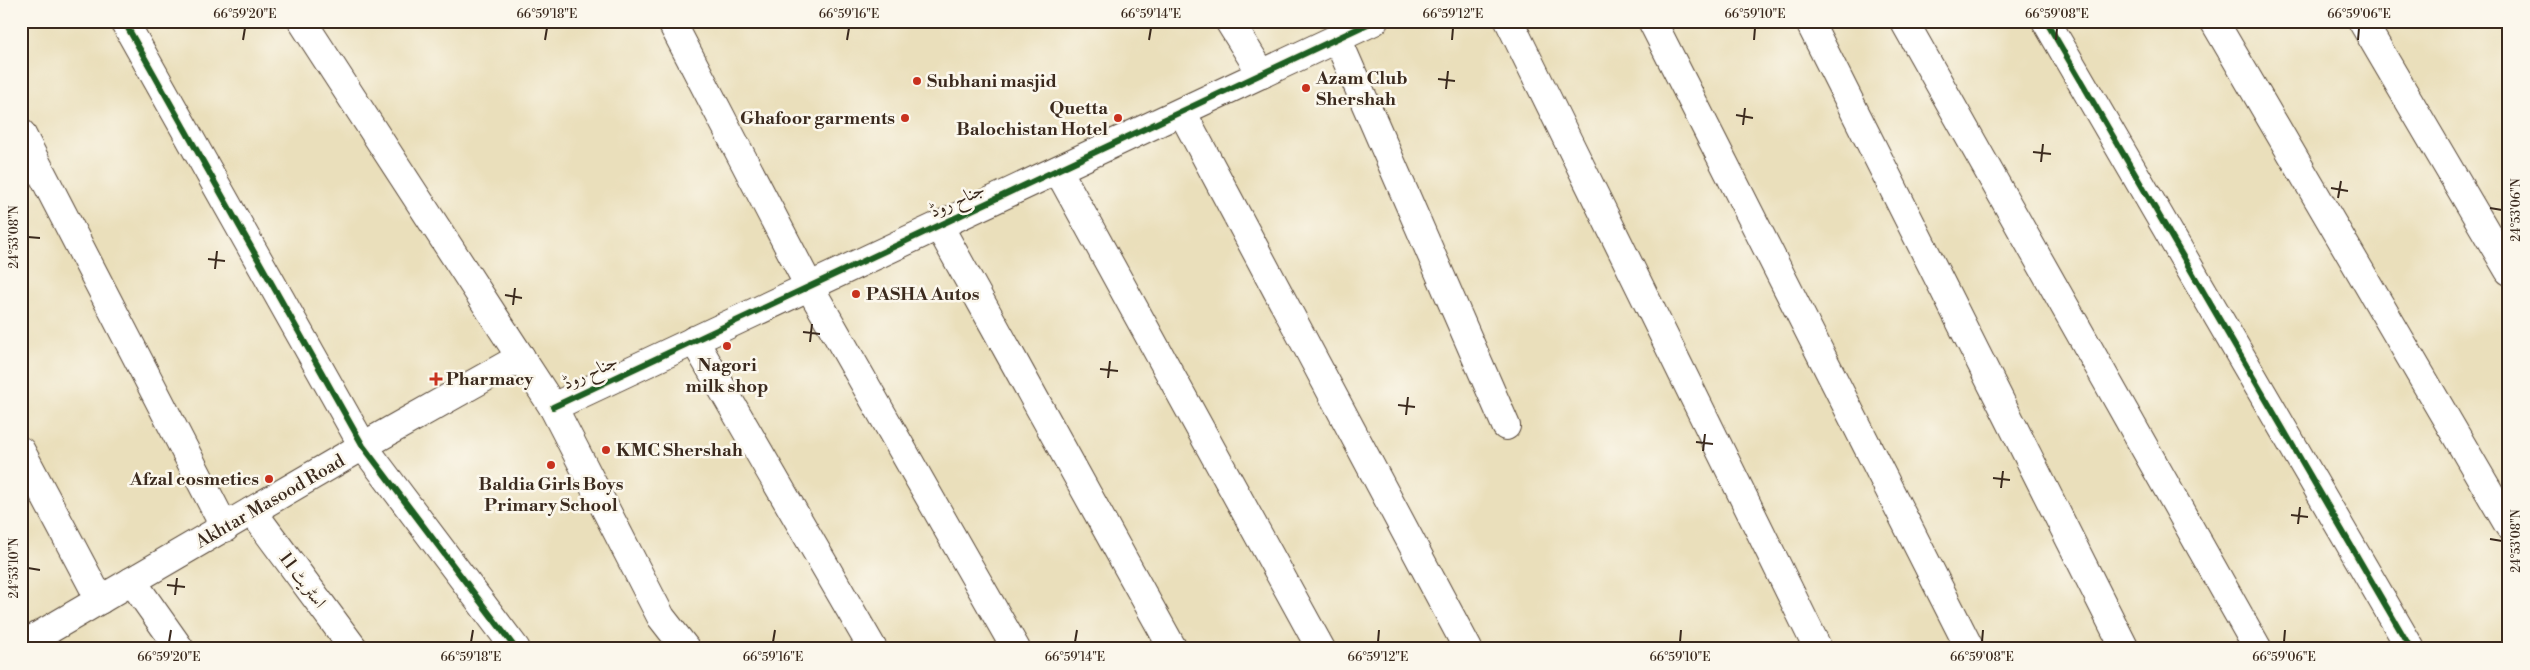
<svg xmlns="http://www.w3.org/2000/svg" width="2530" height="670" viewBox="0 0 2530 670" font-family="'Libre Bodoni',Amiri,serif">
	<style>
		.lines { fill: none; stroke-linecap: round; stroke-linejoin: round }
		.street-casing { stroke: #554536; stroke-width: 30 }
		.street { stroke: #fff; stroke-width: 28 }
		.cycleway-casing { stroke: #fbf7ec; stroke-width: 9 }
		.cycleway { stroke: #1b5e20; stroke-width: 6 }
		.ticks { fill: none; stroke: #3b2a1e; stroke-width: 2 }
		.poi-dot { fill: #c8321e; stroke: #fbf7ec; stroke-width: 2 }
		.labels { text-anchor: middle; stroke-width: 5; stroke-linejoin: round; paint-order: stroke }
		.poi-label { font-size: 18px; font-weight: bold; fill: #3b2a1e; stroke: #fbf7ec; text-anchor: start }
		.street-label { font-size: 18px; fill: #3b2a1e; stroke: #fbf7ec }
		.neatline { fill: none; stroke: #3b2a1e; stroke-width: 2 }
		.ticks-label { font-size: 12px; text-anchor: middle; fill: #3b2a1e }
	</style>
	<rect width="100%" height="100%" fill="#fbf7ec"/>
	<filter id="ink" filterUnits="userSpaceOnUse"><feTurbulence type="fractalNoise" baseFrequency=".02" numOctaves="2"/><feDisplacementMap in="SourceGraphic" scale="10" xChannelSelector="R" yChannelSelector="G"/><feConvolveMatrix kernelMatrix="1 2 1 2 8 2 1 2 1" color-interpolation-filters="sRGB"/></filter>
	<filter id="wash" filterUnits="userSpaceOnUse"><feTurbulence type="fractalNoise" baseFrequency=".0096" numOctaves="4" result="noise"/><feDisplacementMap in="SourceGraphic" scale="20" xChannelSelector="R" yChannelSelector="G"/><feGaussianBlur stdDeviation="1.12" result="paint"/><feColorMatrix in="noise" values="0 0 0 0 0 0 0 0 0 0 0 0 0 0 0 0 0 1.4 0 .05"/><feComposite in="paint" operator="in"/></filter>
	<g filter="url(#wash)">
		<rect width="100%" height="100%" fill="#eadfbb"/>
	</g>
	<g filter="url(#ink)">
		<g class="lines">
			<g class="street-casing">
				<g id="street">
					<polyline points="124,21 363,446 516,649"/>
					<polyline points="302,21 553,407 661,617 686,649"/>
					<polyline points="671,21 809,286 1016,649"/>
					<polyline points="1229,21 1262,74"/>
					<polyline points="1509,21 1818,649"/>
					<polyline points="1652,21 1970,649"/>
					<polyline points="1809,21 2125,649"/>
					<polyline points="1904,21 2258,649"/>
					<polyline points="2046,21 2411,649"/>
					<polyline points="2214,21 2509,526"/>
					<polyline points="2362,21 2509,271"/>
					<polyline points="1337,38 1506,426"/>
					<polyline points="1182,112 1468,649"/>
					<polyline points="21,133 225,528"/>
					<polyline points="1058,170 1321,649"/>
					<polyline points="939,226 1173,649"/>
					<polyline points="694,340 873,649"/>
					<polyline points="553,407 1374,21"/>
					<polyline points="21,451 100,600"/>
					<polyline points="252,511 354,649"/>
					<polyline points="132,581 180,649"/>
					<polyline points="21,646 363,446 521,357"/>
				</g>
			</g>
			<use href="#street" class="street"/>
			<g class="cycleway-casing">
				<g id="cycleway">
					<polyline points="124,21 363,446 516,649"/>
					<polyline points="2046,21 2411,649"/>
					<polyline points="553,407 1374,21"/>
				</g>
			</g>
			<use href="#cycleway" class="cycleway"/>
		</g>
	</g>
	<path class="ticks" d="M 243,40 L 245,28M 545,40 L 547,28M 847,40 L 849,28M 1149,40 L 1151,28M 1452,40 L 1453,28M 1754,40 L 1755,28M 2056,40 L 2057,28M 2358,40 L 2359,28M 1438,79 L 1455,81M 1446,89 L 1448,71M 1736,115 L 1753,118M 1743,125 L 1745,108M 2033,152 L 2051,154M 2041,162 L 2043,144M 2331,188 L 2348,191M 2338,198 L 2341,181M 2490,208 L 2502,210M 28,237 L 40,238M 208,259 L 225,261M 215,269 L 217,251M 505,295 L 522,298M 513,305 L 515,288M 803,332 L 820,334M 810,342 L 812,324M 1100,369 L 1118,371M 1108,378 L 1110,361M 1398,405 L 1415,407M 1406,415 L 1408,397M 1696,442 L 1713,444M 1703,451 L 1705,434M 1993,478 L 2010,480M 2001,488 L 2003,471M 2291,515 L 2308,517M 2298,524 L 2300,507M 2490,539 L 2502,541M 28,568 L 40,570M 167,585 L 185,587M 175,595 L 177,578M 169,642 L 171,630M 471,642 L 473,630M 773,642 L 775,630M 1075,642 L 1077,630M 1378,642 L 1379,630M 1680,642 L 1681,630M 1982,642 L 1983,630M 2284,642 L 2285,630"/>
	<g class="poi-dot">
		<circle cx="917" cy="81" r="5"/>
		<circle cx="1306" cy="88" r="5"/>
		<circle cx="905" cy="118" r="5"/>
		<circle cx="1118" cy="118" r="5"/>
		<circle cx="856" cy="294" r="5"/>
		<circle cx="727" cy="346" r="5"/>
		<path d="M433.5 371.5h5v5h5v5h-5v5h-5v-5h-5v-5h5z"/>
		<circle cx="606" cy="450" r="5"/>
		<circle cx="551" cy="465" r="5"/>
		<circle cx="269" cy="479" r="5"/>
	</g>
	<g class="labels">
		<g class="poi-label">
			<text x="1316" y="84">Azam Club<tspan x="1316" dy="21">Shershah</tspan></text>
			<text x="927" y="87">Subhani masjid</text>
			<text x="1108" y="114" text-anchor="end">Quetta<tspan x="1108" dy="21">Balochistan Hotel</tspan></text>
			<text x="895" y="124" text-anchor="end">Ghafoor garments</text>
			<text x="866" y="300">PASHA Autos</text>
			<text x="727" y="371" text-anchor="middle">Nagori<tspan x="727" dy="21">milk shop</tspan></text>
			<text x="446" y="385">Pharmacy</text>
			<text x="616" y="456">KMC Shershah</text>
			<text x="259" y="485" text-anchor="end">Afzal cosmetics</text>
			<text x="551" y="490" text-anchor="middle">Baldia Girls Boys<tspan x="551" dy="21">Primary School</tspan></text>
		</g>
		<g class="street-label">
			<text transform="translate(957 200) rotate(-25)" y="6">جناح روڈ</text>
			<text transform="translate(590 372) rotate(-25)" y="6">جناح روڈ</text>
			<text transform="translate(270 501) rotate(-30)" y="6">Akhtar Masood Road</text>
			<text transform="translate(303 580) rotate(53)" y="6">اسٹریٹ 11</text>
		</g>
	</g>
	<rect width="2530" height="670" fill="none" stroke="#fbf7ec" stroke-width="55"/>
	<rect x="28" y="28" width="2474" height="614" class="neatline"/>
	<g class="ticks-label">
		<text x="245" y="18">66°59'20"E</text>
		<text x="547" y="18">66°59'18"E</text>
		<text x="849" y="18">66°59'16"E</text>
		<text x="1151" y="18">66°59'14"E</text>
		<text x="1453" y="18">66°59'12"E</text>
		<text x="1755" y="18">66°59'10"E</text>
		<text x="2057" y="18">66°59'08"E</text>
		<text x="2359" y="18">66°59'06"E</text>
		<text transform="translate(2516 210) rotate(-90)" y="4">24°53'06"N</text>
		<text transform="translate(14 237) rotate(-90)" y="4">24°53'08"N</text>
		<text transform="translate(2516 541) rotate(-90)" y="4">24°53'08"N</text>
		<text transform="translate(14 568) rotate(-90)" y="4">24°53'10"N</text>
		<text x="169" y="661">66°59'20"E</text>
		<text x="471" y="661">66°59'18"E</text>
		<text x="773" y="661">66°59'16"E</text>
		<text x="1075" y="661">66°59'14"E</text>
		<text x="1378" y="661">66°59'12"E</text>
		<text x="1680" y="661">66°59'10"E</text>
		<text x="1982" y="661">66°59'08"E</text>
		<text x="2284" y="661">66°59'06"E</text>
	</g>
</svg>
